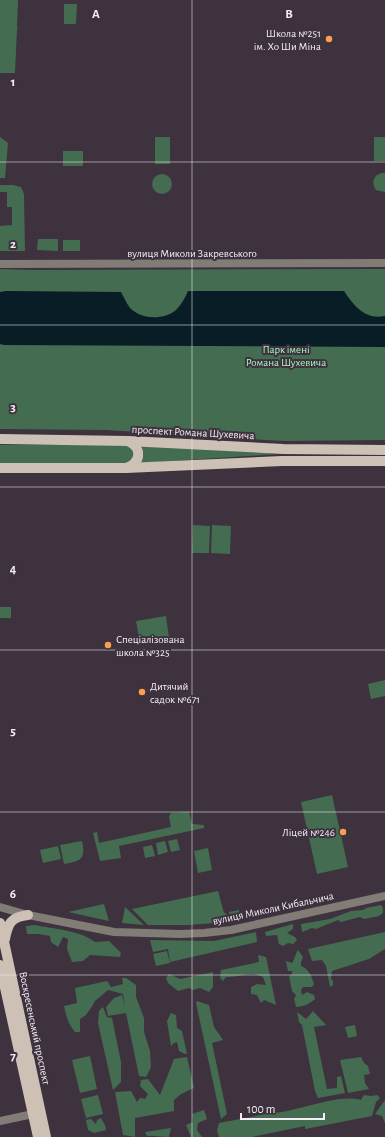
<svg xmlns="http://www.w3.org/2000/svg" width="385" height="1137" viewBox="0 0 385 1137" font-family="'Alegreya Sans',sans-serif">
	<style>
		.green { fill: #446c51 }
		.water { fill: #081d26 }
		.lines { fill: none; stroke-linecap: round; stroke-linejoin: round }
		.minor { stroke: #827c76; stroke-width: 8 }
		.major { stroke: #cdc1b5; stroke-width: 10 }
		.grid { fill: none; stroke: #f4edf5; stroke-width: 1; stroke-opacity: 0.55 }
		.poi-dot { fill: #fa9f4e; stroke: #3d323e; stroke-width: 1.5 }
		.labels { text-anchor: middle; stroke-width: 4; stroke-linejoin: round; paint-order: stroke }
		.poi-label { font-size: 11px; fill: #f4edf5; stroke: #3d323e; text-anchor: end }
		.street-label { font-size: 11px; fill: #f4edf5; stroke: #3d323e }
		.park-label { font-size: 11px; fill: #a6f8c0; stroke: #3d323e }
		.grid-label { font-size: 13px; text-anchor: middle; font-weight: bold; fill: #f4edf5; stroke: #3d323e; stroke-width: 4; stroke-linejoin: round; paint-order: stroke }
	</style>
	<rect width="100%" height="100%" fill="#3d323e"/>
	<g class="green">
		<polygon points="0,0 18,0 17,27 18,29 17,29 15,73 0,73"/>
		<polygon points="64,4 77,4 76,24 64,24"/>
		<polygon points="0,137 8,143 5,178 0,178"/>
		<rect x="155" y="137" width="15" height="27"/>
		<rect x="374" y="137" width="11" height="24"/>
		<rect x="63" y="151" width="20" height="15"/>
		<path d="M 382,173 L 385,173 L 385,192 L 376,190 C 371,183 373,175 382,173 Z"/>
		<circle cx="162" cy="184" r="10"/>
		<polygon points="0,185 13,185 21,187 24,194 25,251 0,251 0,226 12,225 12,207 7,207 7,192 0,192"/>
		<polygon points="38,239 58,239 58,251 37,250"/>
		<rect x="63" y="240" width="17" height="11"/>
		<polygon points="0,269 31,270 385,269 385,440 284,441 106,430 0,429"/>
		<polygon points="0,445 129,445 134,452 133,458 127,463 0,463"/>
		<polygon points="141,445 279,454 141,463 144,454"/>
		<polygon points="193,525 210,526 209,553 192,553"/>
		<polygon points="212,525 231,526 230,554 211,553"/>
		<rect x="0" y="607" width="11" height="11"/>
		<polygon points="166,616 169,638 140,643 136,621"/>
		<polygon points="385,680 385,696 371,699 368,684"/>
		<polygon points="332,795 348,867 317,874 301,802"/>
		<polygon points="189,812 192,824 204,825 204,828 119,846 121,858 100,861 93,833 97,832 99,843 171,827 169,817 171,813"/>
		<polygon points="177,839 180,850 171,852 168,841"/>
		<path d="M 82,841 C 86,859 81,861 64,864 L 60,845 Z"/>
		<polygon points="165,841 168,852 158,855 156,843"/>
		<polygon points="152,845 155,856 145,858 143,847"/>
		<polygon points="58,846 61,859 43,863 40,850"/>
		<polygon points="208,848 212,870 198,873 194,851"/>
		<polygon points="218,891 224,913 226,913 228,922 188,925 148,925 132,909"/>
		<polygon points="104,904 109,921 68,912"/>
		<polygon points="381,905 383,908 383,913 379,916 364,919 360,917 341,922 338,920 316,929 312,928 302,932 301,924 330,919 351,911 363,910 366,908"/>
		<polygon points="125,907 144,925 122,923"/>
		<polygon points="239,910 240,917 238,920 231,922 229,912"/>
		<polygon points="293,924 293,929 287,933 295,937 297,940 293,944 288,943 283,946 279,944 277,935 266,936 265,932"/>
		<path d="M 35,925 C 54,929 79,930 95,942 L 109,941 L 121,953 L 120,957 L 90,955 L 83,961 L 72,962 L 67,949 L 68,939 L 63,937 L 58,947 L 51,942 L 50,936 L 39,934 L 27,934 L 26,926 Z"/>
		<polygon points="256,932 257,942 170,962 168,949 153,952 150,940 214,941"/>
		<polygon points="385,932 385,949 369,959 332,971 331,979 333,981 333,985 330,987 326,966 322,960 312,961 308,949"/>
		<path d="M 298,950 L 303,957 L 301,962 L 301,966 C 309,969 312,977 314,984 L 312,987 L 303,987 L 301,990 L 302,995 L 307,992 L 314,995 L 315,999 C 310,1004 302,1007 296,1007 L 294,999 L 296,995 L 292,991 L 289,976 L 292,974 L 292,971 L 288,971 L 286,961 L 292,963 C 295,959 295,954 298,950 Z"/>
		<polygon points="167,951 170,963 156,966 153,954"/>
		<path d="M 258,955 L 266,957 L 276,1005 L 264,1000 L 261,1003 L 257,995 L 251,994 L 251,987 L 257,984 L 266,985 L 263,977 C 249,970 240,978 226,977 L 223,981 L 220,978 L 221,970 L 259,962 Z"/>
		<polygon points="213,972 213,987 209,992 200,988 193,990 189,988 178,991 168,983 166,978 169,974 180,979"/>
		<path d="M 122,978 L 126,978 L 136,985 L 136,997 L 144,1018 L 144,1032 L 150,1051 L 151,1067 L 146,1077 L 139,1076 L 126,1013 L 108,1016 L 106,1007 L 114,998 L 122,995 L 125,1007 L 123,994 L 108,990 L 95,1001 L 91,1008 L 86,1015 L 80,1019 L 80,1032 L 75,1032 C 68,1024 66,1016 64,1006 L 77,1003 L 75,988 L 107,981 L 111,987 L 123,984 Z"/>
		<polygon points="197,1001 209,1005 214,1027 223,1040 212,1043 227,1114 221,1119 196,1003"/>
		<polygon points="103,1007 107,1017 112,1018 121,1062 121,1082 113,1090 98,1023 99,1011"/>
		<polygon points="313,1011 326,1025 314,1027 327,1089 337,1088 337,1077 341,1076 345,1093 318,1098 315,1091 302,1025 299,1022 297,1012 306,1019"/>
		<polygon points="171,1013 176,1015 177,1028 182,1031 187,1054 185,1054 179,1051 177,1042 174,1043 171,1046 167,1021"/>
		<polygon points="355,1025 357,1036 348,1038 345,1027"/>
		<polygon points="90,1056 97,1089 80,1093 72,1060"/>
		<polygon points="187,1057 194,1088 181,1094 174,1100 174,1111 135,1118 135,1137 123,1135 115,1092 131,1091 137,1102 140,1098 145,1099 148,1094 140,1086 141,1080 148,1079 160,1095 174,1059"/>
		<polygon points="361,1057 364,1063 368,1066 370,1074 364,1075 365,1083 369,1089 348,1093 340,1060"/>
		<polygon points="98,1095 103,1114 86,1118 81,1099"/>
		<path d="M 364,1095 L 371,1096 L 377,1095 L 380,1098 L 376,1102 L 372,1116 L 305,1129 L 305,1126 L 252,1137 L 219,1137 L 217,1131 L 219,1123 L 271,1113 C 298,1112 337,1093 361,1100 Z"/>
		<polygon points="385,1100 385,1123 382,1116 375,1114"/>
		<polygon points="204,1110 207,1119 198,1123 197,1130 202,1137 191,1137 186,1125 193,1122 192,1114"/>
		<polygon points="101,1118 105,1125 106,1130 94,1133 88,1130 86,1120 91,1119 96,1124 97,1120"/>
		<path d="M 171,1128 L 169,1137 C 161,1137 154,1135 147,1136 L 145,1132 Z"/>
	</g>
	<path class="water" d="M 6,291 L 121,292 C 124,297 126,303 130,308 C 142,320 164,320 176,310 C 181,305 185,298 188,291 L 344,291 C 354,306 365,320 385,316 L 385,347 L 4,345 L 0,344 L 0,292 Z"/>
	<g class="lines">
		<g class="minor">
			<polyline points="0,264 385,263"/>
			<polyline points="0,907 28,915 114,932 180,934 204,933 231,930 385,896"/>
			<polyline points="0,1121 33,1114"/>
		</g>
		<g class="major">
			<polyline points="0,439 128,441 283,449 385,450"/>
			<polyline points="0,468 126,468 282,461 385,461"/>
			<path d="M 126,468 C 141,463 143,448 128,441"/>
			<polyline points="0,923 46,1137"/>
			<path d="M 5,939 C 8,923 11,917 28,915"/>
			<polyline points="0,965 38,1137"/>
		</g>
	</g>
	<path class="grid" d="M 192,0 L 192,1137M 0,162 L 385,162M 0,325 L 385,325M 0,487 L 385,487M 0,650 L 385,650M 0,812 L 385,812M 0,975 L 385,975"/>
	<g class="poi-dot">
		<circle cx="329" cy="39" r="4"/>
		<circle cx="108" cy="645" r="4"/>
		<circle cx="142" cy="692" r="4"/>
		<circle cx="343" cy="832" r="4"/>
	</g>
	<g class="labels">
		<g class="poi-label">
			<text x="321" y="37">Школа №251<tspan x="321" dy="13">ім. Хо Ши Міна</tspan></text>
			<text x="116" y="643" text-anchor="start">Спеціалізована<tspan x="116" dy="13">школа №325</tspan></text>
			<text x="150" y="690" text-anchor="start">Дитячий<tspan x="150" dy="13">садок №671</tspan></text>
			<text x="335" y="836">Ліцей №246</text>
		</g>
		<g class="street-label">
			<text x="192" y="257">вулиця Миколи Закревського</text>
			<text transform="translate(193 432) rotate(3)" y="4">проспект Романа Шухевича</text>
			<text transform="translate(273 908) rotate(-12)" y="4">вулиця Миколи Кибальчича</text>
			<text transform="translate(35 1028) rotate(78)" y="4">Воскресенський проспект</text>
		</g>
		<g class="park-label">
			<text x="286" y="353">Парк імені<tspan x="286" dy="13">Романа Шухевича</tspan></text>
		</g>
	</g>
	<g class="grid-label">
		<text x="96" y="18">A</text>
		<text x="289" y="18">B</text>
		<text x="13" y="86">1</text>
		<text x="13" y="248">2</text>
		<text x="13" y="411">3</text>
		<text x="13" y="573">4</text>
		<text x="13" y="735">5</text>
		<text x="13" y="898">6</text>
		<text x="13" y="1060">7</text>
	</g>
	<path d="M241 1113v6h83v-6" fill="none" stroke="#f4edf5" stroke-width="2"/>
	<text x="247" y="1113" font-size="12" fill="#f4edf5" stroke="#3d323e" stroke-width="3" paint-order="stroke">100 m</text>
</svg>
